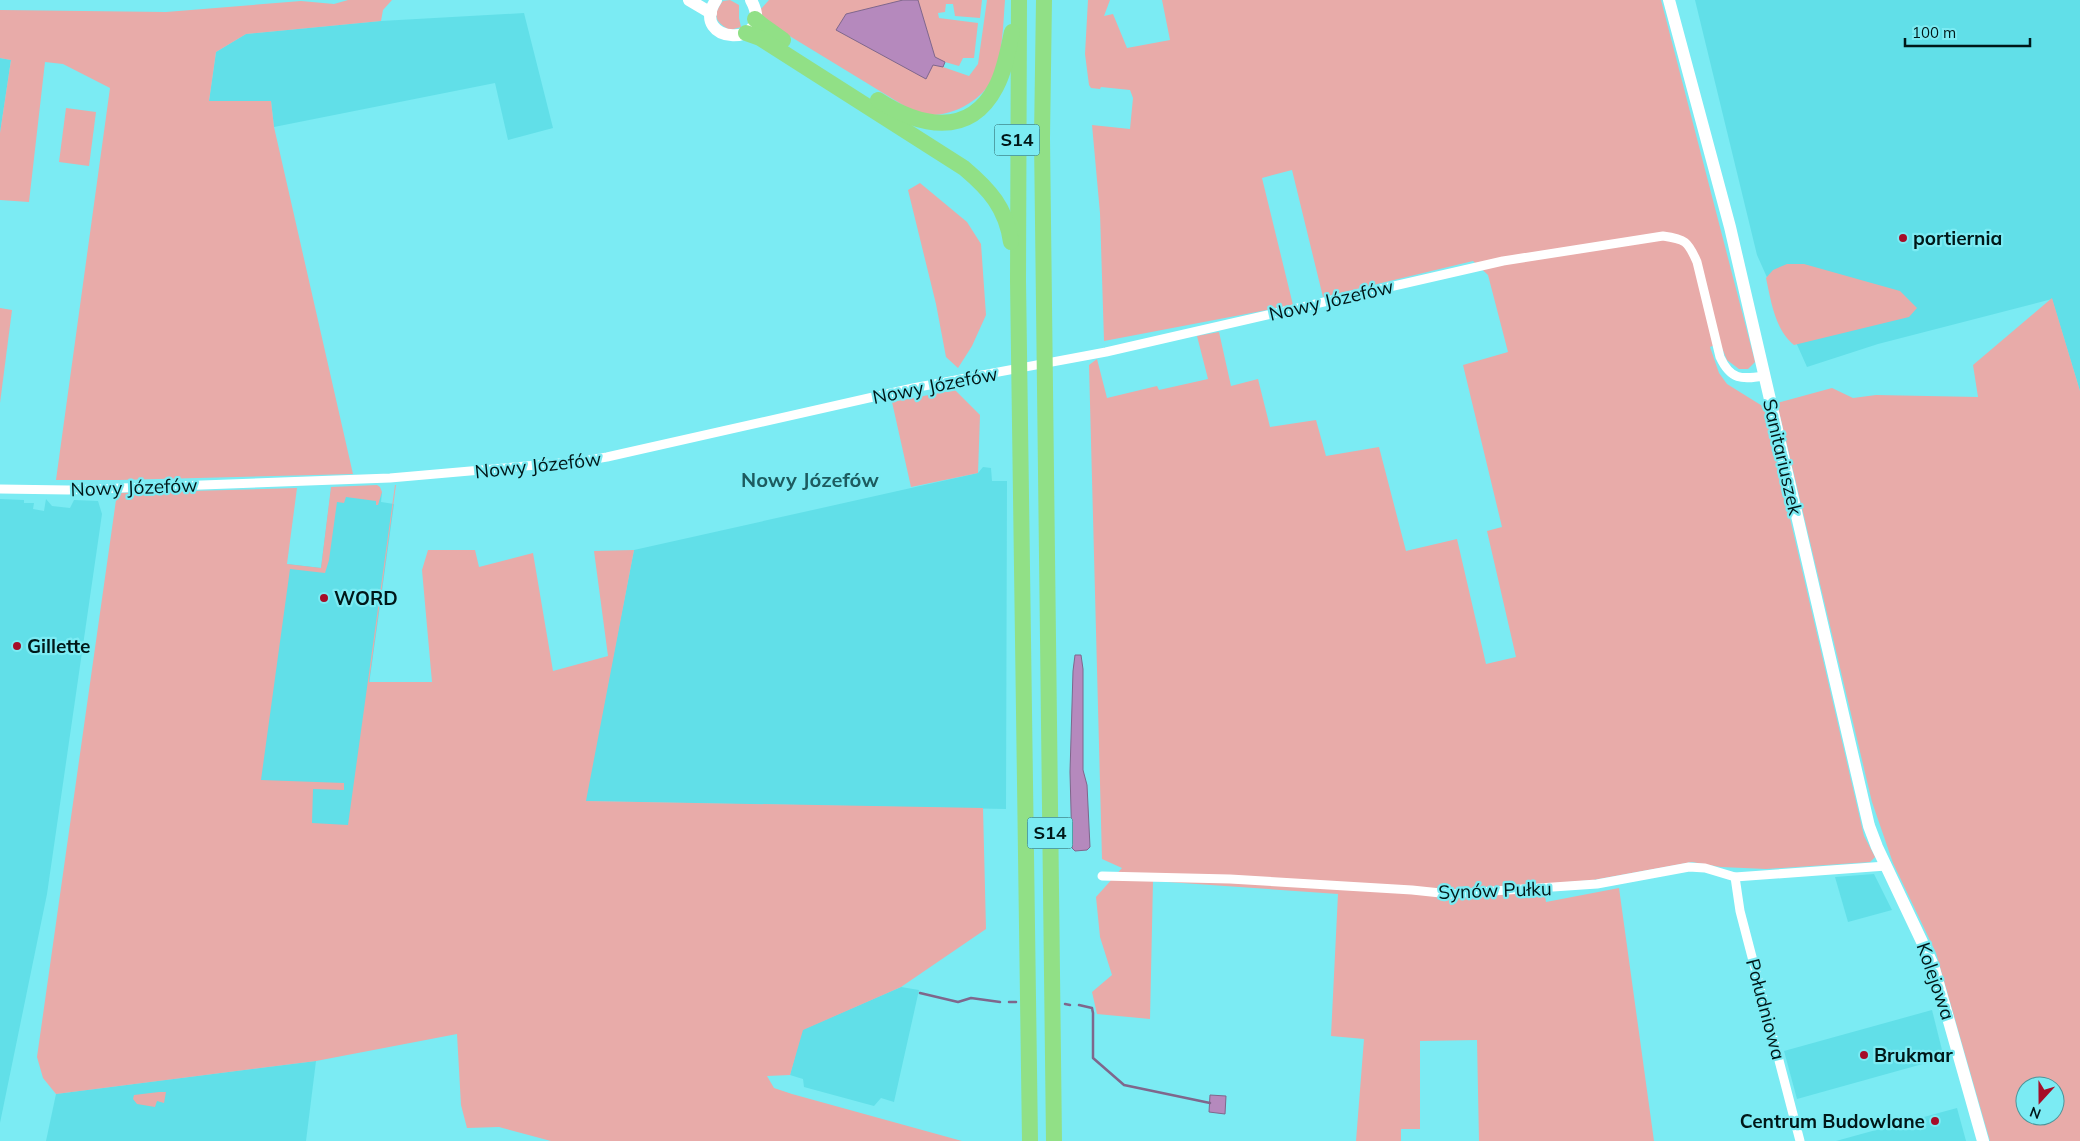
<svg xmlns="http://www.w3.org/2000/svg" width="2080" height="1141" viewBox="0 0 2080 1141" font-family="Mulish,sans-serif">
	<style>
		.built { fill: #61dfe8 }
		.green { fill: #e8aba9; fill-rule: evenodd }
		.water { fill: #b589bd; stroke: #7f678c }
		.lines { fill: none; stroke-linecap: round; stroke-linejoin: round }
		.stream { stroke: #7f678c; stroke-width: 2.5 }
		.street { stroke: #fff; stroke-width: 9 }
		.secondary { stroke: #fff; stroke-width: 12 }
		.highway { stroke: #91e086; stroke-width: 16 }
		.poi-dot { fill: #a60d28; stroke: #7bebf3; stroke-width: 2 }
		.labels { text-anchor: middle; stroke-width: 4.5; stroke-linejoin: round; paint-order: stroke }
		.shield { fill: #7bebf3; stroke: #25575a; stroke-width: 1 }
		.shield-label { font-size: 18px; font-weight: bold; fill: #001718 }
		.poi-label { font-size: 19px; font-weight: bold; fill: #001718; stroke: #7bebf3; text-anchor: start }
		.street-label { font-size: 19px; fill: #001718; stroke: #7bebf3 }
		.neighbourhood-label { font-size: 20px; font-weight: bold; fill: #1d5b5f; stroke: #7bebf3 }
	</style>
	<rect width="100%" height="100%" fill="#7bebf3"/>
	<g class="built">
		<polygon points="1695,0 2080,0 2080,391 2052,299 1878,344 1807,367 1757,255"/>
		<polygon points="524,13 553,128 508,140 495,83 274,127 271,101 209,101 216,52 246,34 381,21"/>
		<polygon points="0,58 11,60 0,133"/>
		<polygon points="983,467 991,468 992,481 1007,481 1006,809 585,801 634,550 978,473"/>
		<polygon points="331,490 382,492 381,502 394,504 348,837 250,833 287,564 321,568"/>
		<polygon points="0,499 24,500 24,503 34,503 33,509 44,511 46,499 52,506 70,508 74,500 98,501 102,514 47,894 0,1123"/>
		<polygon points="1874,874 1892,910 1848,922 1835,877"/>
		<polygon points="901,987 919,990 894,1102 881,1098 874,1106 804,1087 803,1079 790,1075 802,1030"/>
		<polygon points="1932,1010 1944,1058 1797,1099 1784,1051"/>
		<polygon points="316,1061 306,1141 46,1141 56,1094"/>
		<polygon points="1957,1108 1966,1141 1836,1141 1865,1133"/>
	</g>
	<g class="green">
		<polygon points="348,0 392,0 383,10 381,21 246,34 216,52 209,101 271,101 274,127 353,474 119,480 56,480 110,88 63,64 45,62 29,202 0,200 0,133 11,60 0,58 0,10 166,12 301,1 334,4"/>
		<path d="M 730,0 L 739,5 L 739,18 L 741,27 L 730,30 C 715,22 712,15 723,1 Z"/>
		<path d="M 769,0 L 982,0 L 980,18 L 955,16 L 953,4 L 946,4 L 945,12 L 938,13 L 939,18 L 978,23 L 974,58 L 963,58 L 959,66 L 945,62 L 943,67 L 969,76 L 978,64 L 987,0 L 1005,0 C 1003,25 1003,53 993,77 C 984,99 954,116 930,115 C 924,114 917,112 911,110 L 765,21 L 760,10 Z"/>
		<polygon points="1088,0 1110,0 1104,16 1113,14 1127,48 1170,40 1162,0 1661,0 1755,362 1748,369 1739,369 1727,360 1720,343 1710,347 1719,373 1727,384 1764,407 1864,836 1875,857 1870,862 1766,869 1721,867 1692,862 1593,880 1543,884 1546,902 1619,888 1654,1141 1479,1141 1477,1040 1420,1041 1420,1129 1401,1129 1401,1141 1356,1141 1364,1039 1331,1036 1338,894 1153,881 1150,1019 1097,1014 1092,992 1112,975 1100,937 1096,897 1122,868 1102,859 1089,365 1097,359 1107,398 1157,386 1159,390 1208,379 1197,336 1219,332 1231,386 1258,379 1270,427 1316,420 1326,456 1379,447 1406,551 1457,539 1486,664 1516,657 1487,531 1502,527 1463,365 1508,352 1488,275 1473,261 1323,297 1292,170 1262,178 1293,305 1104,341 1100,213 1092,125 1130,129 1133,98 1130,90 1101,87 1100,89 1091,88 1089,85 1085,54"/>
		<polygon points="66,108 96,112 89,166 59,162"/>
		<polygon points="920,183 967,222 981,244 986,315 972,346 958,368 946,357 936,304 908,190"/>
		<path d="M 1787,264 L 1804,264 L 1900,291 L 1917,308 L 1909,317 L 1794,345 C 1775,330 1771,301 1766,278 L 1773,270 Z"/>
		<path d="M 2052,298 L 2080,391 L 2080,1141 L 1990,1141 L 1936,953 L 1893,863 L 1872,802 L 1777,403 L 1832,388 L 1853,398 L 1876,395 L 1978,397 L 1973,365 ZM 2025,1086 L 2055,1086 L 2055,1116 L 2025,1116 Z"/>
		<polygon points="0,308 12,310 0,403"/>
		<polygon points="955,390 980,415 978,473 911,487 892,402"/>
		<polygon points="377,485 380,487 382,492 378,505 376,505 376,501 346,497 344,503 337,502 329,560 325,573 290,569 261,780 344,783 344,790 313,789 312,823 348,825 395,485 396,485 369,682 432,682 422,570 428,550 475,550 479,567 533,553 553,671 608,656 594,551 634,550 586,801 983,808 986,929 901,987 803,1030 790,1075 767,1076 774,1088 792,1094 962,1141 551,1141 499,1127 467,1128 461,1105 457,1034 316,1061 56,1094 43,1078 37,1057 117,493 297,488 287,564 321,568 331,487"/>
		<polygon points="159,1092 166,1092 164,1103 157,1101 155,1107 137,1104 133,1099 134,1095"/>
	</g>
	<g class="water">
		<polygon points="903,0 918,0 935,57 945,62 943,67 933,65 926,79 836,30 846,14"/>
		<polygon points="1075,655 1081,655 1083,669 1083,770 1087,785 1090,847 1087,850 1075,851 1072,848 1070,772 1073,671"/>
		<polygon points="1210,1095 1226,1096 1225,1114 1209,1112"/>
	</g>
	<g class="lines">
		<g class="stream">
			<polyline points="920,993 958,1002 971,998 1000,1002"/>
			<polyline points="1009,1002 1016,1002"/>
			<polyline points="1065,1004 1070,1005"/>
			<polyline points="1079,1005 1092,1008 1093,1013 1093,1058 1124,1085 1210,1103"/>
		</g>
		<g class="street">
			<path d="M 0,489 L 68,490 L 390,478 L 583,461 L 607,457 L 913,388 L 1106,352 L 1503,261 L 1663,236 C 1685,239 1688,241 1697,262 L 1720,357 C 1731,381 1742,379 1765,376"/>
			<polyline points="1102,876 1230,879 1412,890 1450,894 1597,884 1689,867 1705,868 1735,877 1886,866"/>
			<polyline points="1735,877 1740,911 1800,1141"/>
		</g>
		<g class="secondary">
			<polyline points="689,0 711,13"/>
			<path d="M 716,0 C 687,45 778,49 751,0"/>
			<polyline points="1669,0 1730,227 1869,826 1877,847 1933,965 1983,1141"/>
		</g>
		<g class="highway">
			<polyline points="1019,0 1018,281 1030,1141"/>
			<polyline points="1044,0 1042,138 1054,1141"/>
			<polyline points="755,19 762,25 783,40"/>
			<path d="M 746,33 L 760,38 L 964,168 C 990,190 1006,208 1011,242"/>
			<path d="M 878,100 C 918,126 969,139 996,87 C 1005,70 1008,50 1012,32"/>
		</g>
	</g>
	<g class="poi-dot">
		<circle cx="1903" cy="238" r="5"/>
		<circle cx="324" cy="598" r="5"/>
		<circle cx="17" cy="646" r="5"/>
		<circle cx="1864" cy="1055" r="5"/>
		<circle cx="1935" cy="1121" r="5"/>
	</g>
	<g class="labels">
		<g class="shield">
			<rect x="994.5" y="124.5" width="45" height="31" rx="4"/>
			<rect x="1027.5" y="817.5" width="45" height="31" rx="4"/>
		</g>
		<g class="shield-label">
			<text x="1017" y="146">S14</text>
			<text x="1050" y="839">S14</text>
		</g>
		<g class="poi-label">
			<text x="1913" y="245">portiernia</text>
			<text x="334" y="605">WORD</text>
			<text x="27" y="653">Gillette</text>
			<text x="1874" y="1062">Brukmar</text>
			<text x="1925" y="1128" text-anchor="end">Centrum Budowlane</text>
		</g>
		<g class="street-label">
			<text transform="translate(1331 300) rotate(-13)" y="7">Nowy Józefów</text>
			<text transform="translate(935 385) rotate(-11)" y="7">Nowy Józefów</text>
			<text transform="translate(1783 457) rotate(77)" y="7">Sanitariuszek</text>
			<text transform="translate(538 465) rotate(-6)" y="7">Nowy Józefów</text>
			<text transform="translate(134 487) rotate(-2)" y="7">Nowy Józefów</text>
			<text transform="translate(1495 890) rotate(-2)" y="7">Synów Pułku</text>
			<text transform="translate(1936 981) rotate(71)" y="7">Kolejowa</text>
			<text transform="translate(1766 1009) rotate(75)" y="7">Południowa</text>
		</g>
		<g class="neighbourhood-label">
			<text x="810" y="487">Nowy Józefów</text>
		</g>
	</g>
	<g transform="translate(2040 1101) rotate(201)"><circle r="24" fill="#7bebf3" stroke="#4a969b"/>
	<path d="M0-4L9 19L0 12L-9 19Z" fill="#a60d28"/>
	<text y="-8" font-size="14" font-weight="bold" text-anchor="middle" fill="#001718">N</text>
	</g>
	<path d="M1905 38v8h125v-8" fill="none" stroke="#001718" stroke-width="2.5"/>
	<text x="1912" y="38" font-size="15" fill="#001718" stroke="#7bebf3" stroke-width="4" paint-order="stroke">100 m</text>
</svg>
